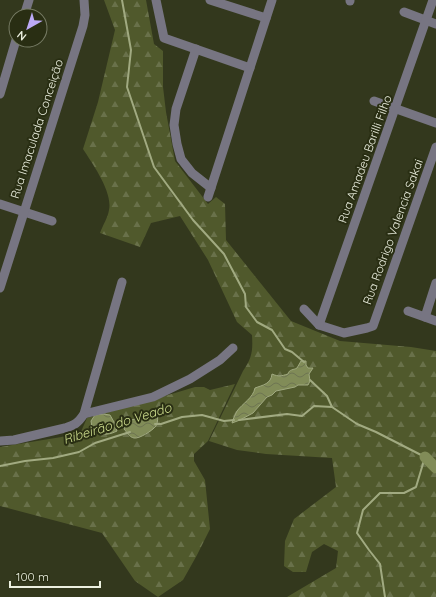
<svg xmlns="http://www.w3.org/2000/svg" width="436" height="597" viewBox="0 0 436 597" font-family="Quicksand,sans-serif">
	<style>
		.forest { fill: url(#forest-firs) }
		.water { fill: url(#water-waves); stroke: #a1aa81 }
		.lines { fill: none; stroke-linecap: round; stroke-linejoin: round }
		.stream { stroke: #a1aa81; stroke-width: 2 }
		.river { stroke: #818c58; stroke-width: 11 }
		.minor { stroke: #777582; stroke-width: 9 }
		.labels { text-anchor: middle; stroke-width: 4; stroke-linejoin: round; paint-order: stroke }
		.street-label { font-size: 12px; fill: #ecf0e0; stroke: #292e13 }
		.water-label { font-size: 13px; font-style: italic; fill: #cfdf8f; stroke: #292e13 }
	</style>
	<defs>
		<pattern id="forest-firs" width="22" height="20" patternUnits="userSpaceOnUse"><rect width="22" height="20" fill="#50592c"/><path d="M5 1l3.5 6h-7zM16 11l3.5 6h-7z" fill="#69714a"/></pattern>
		<pattern id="water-waves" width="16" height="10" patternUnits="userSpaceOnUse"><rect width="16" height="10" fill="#818c58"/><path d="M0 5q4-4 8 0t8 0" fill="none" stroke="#6d7451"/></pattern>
	</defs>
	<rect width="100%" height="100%" fill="#33381d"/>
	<g class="forest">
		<path d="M 104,0 L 146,0 L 154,44 L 163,51 L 163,87 L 166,112 L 175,161 L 208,204 L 216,197 L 225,204 L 226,240 L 291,321 L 340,341 L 411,347 L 436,351 L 436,597 L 287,597 L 336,568 L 338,551 L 324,544 L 312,552 L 306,572 L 293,572 L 284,566 L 285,541 L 294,519 L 336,487 L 332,458 L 266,454 L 237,450 L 209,441 L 243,371 C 252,358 253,351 252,335 L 237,322 L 208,260 L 180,216 L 151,223 L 140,247 L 100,233 C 103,225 108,217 109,210 C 113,192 92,163 83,149 L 98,102 L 115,30 Z"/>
		<polygon points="235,384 208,441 194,454 194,461 205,480 210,529 197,555 183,580 158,597 135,581 102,533 0,506 0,447 80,434 87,418 175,393 195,387 204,387 210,390"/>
	</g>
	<g class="water">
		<path d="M 301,361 L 306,361 L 306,365 L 308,368 L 313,368 L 309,374 L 310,381 L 308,385 L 298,385 L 295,387 L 276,391 L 272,395 L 267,397 L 253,413 L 240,420 L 232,423 C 233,419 235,415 237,411 C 243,403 253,398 255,388 C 263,385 271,384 272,374 C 279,377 281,376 288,374 C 289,369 294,370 297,368 Z"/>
		<path d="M 152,412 L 157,413 C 158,418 158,422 156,426 C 152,431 139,439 134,438 C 129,437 127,432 124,429 C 128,418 134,420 143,417 C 146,415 149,414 152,412 Z"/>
		<path d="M 103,414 L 110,415 L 114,422 L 117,431 C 111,434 103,436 97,432 C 95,431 93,429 92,427 L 91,421 L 95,415 Z"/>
	</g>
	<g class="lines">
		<g class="stream">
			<polyline points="122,0 131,50 127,87 154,167 193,220 224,254 245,294 246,307 257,322 272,330 285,349 292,352 304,362"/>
			<polyline points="310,380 327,396 332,407"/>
			<polyline points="239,420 287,414 302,416 314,406 332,407 357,424 376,432 425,457 416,487 404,493 380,493 363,510 357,533 369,550 380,564 385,597"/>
			<polyline points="155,424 161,424 182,417 202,415 224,421 234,420"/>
			<polyline points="0,466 25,461 53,458 79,452 95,443 130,432"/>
		</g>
		<polyline class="river" points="425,457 436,468"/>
		<g class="minor">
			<polyline points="156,0 164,38 250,68"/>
			<polyline points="210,0 266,18"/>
			<polyline points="350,1 350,0"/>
			<polyline points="404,12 436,24"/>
			<polyline points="24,16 29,0"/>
			<polyline points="196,49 176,109 174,125 177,144 181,159 192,173 211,188"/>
			<polyline points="0,94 16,40"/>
			<polyline points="374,101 436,123"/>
			<polyline points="208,197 272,0"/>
			<polyline points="0,204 52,221"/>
			<polyline points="0,288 83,26 85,15 84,0"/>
			<polyline points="304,309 319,325 344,333 367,328 373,326 436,147"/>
			<polyline points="408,311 436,321"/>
			<polyline points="425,317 436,283"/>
			<polyline points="319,325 433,0"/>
			<polyline points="84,414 153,397 190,379 220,360 233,348"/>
			<path d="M 0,441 L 14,440 L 65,428 C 75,425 78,423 84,414 L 122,282"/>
		</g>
	</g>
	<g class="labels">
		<g class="street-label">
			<text transform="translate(37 129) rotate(-72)" y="4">Rua Imaculada Conceição</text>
			<text transform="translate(365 159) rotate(-70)" y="4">Rua Amadeu Barilli Filho</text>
			<text transform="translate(393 232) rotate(-70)" y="4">Rua Rodrigo Valencia Sakai</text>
		</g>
		<g class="water-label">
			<text transform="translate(117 423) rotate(-17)" y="5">Ribeirão do Veado</text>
		</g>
	</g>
	<g transform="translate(28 28) rotate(219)"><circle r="19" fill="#292e13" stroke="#777c65"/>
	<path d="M0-3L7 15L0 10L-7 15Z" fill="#bcaaf6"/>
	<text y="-6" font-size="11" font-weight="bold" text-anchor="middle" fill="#ecf0e0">N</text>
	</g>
	<path d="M10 581v6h90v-6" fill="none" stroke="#ecf0e0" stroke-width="2"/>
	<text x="16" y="581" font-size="12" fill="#ecf0e0" stroke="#292e13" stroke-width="3" paint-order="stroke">100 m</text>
</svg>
